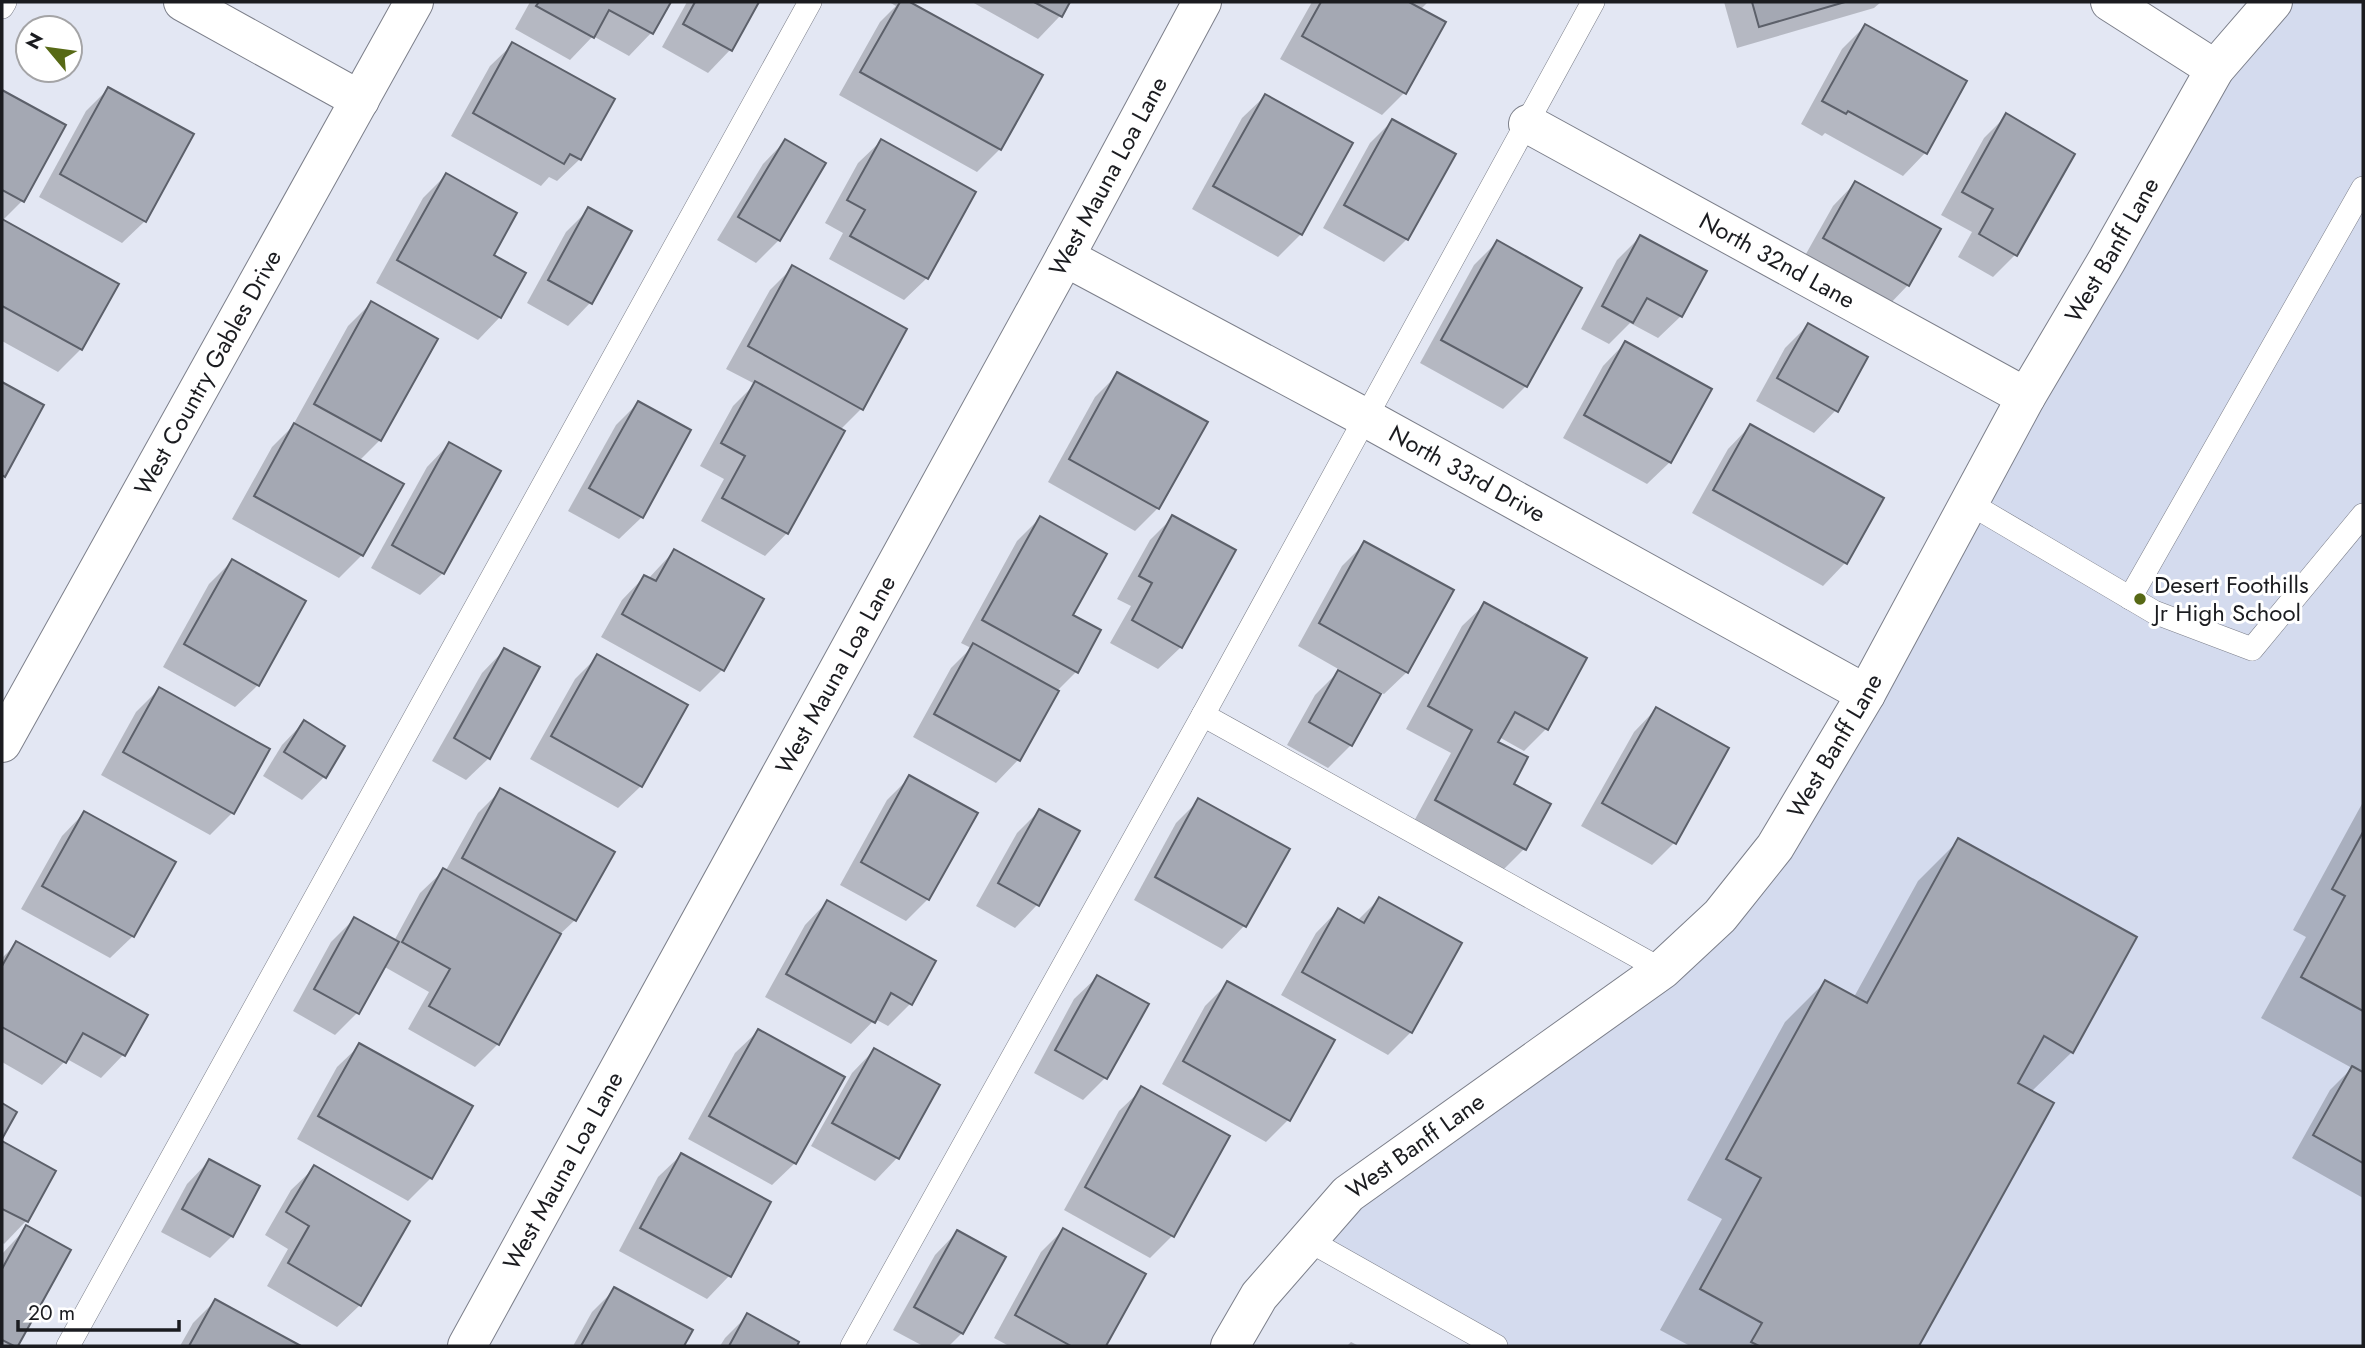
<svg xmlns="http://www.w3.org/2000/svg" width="2365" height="1348" viewBox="0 0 2365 1348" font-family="Jost,sans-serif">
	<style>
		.built { fill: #d4dbee }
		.shadow { fill: #0003 }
		.building { fill: #a4a8b3; stroke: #5c606a; stroke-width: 2 }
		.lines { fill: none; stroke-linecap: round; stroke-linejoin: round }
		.lane-casing { stroke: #7c7f8a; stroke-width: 24 }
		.street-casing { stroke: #7c7f8a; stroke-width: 40 }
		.lane { stroke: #fff; stroke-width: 23 }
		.street { stroke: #fff; stroke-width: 38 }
		.poi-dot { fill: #576915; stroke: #fff; stroke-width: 2.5 }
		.labels { text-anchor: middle; stroke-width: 6; stroke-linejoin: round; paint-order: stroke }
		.street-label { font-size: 24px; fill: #1b1c20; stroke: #fff }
		.poi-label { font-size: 24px; fill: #1b1c20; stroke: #fff; text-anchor: start }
	</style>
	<rect width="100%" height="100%" fill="#e3e7f3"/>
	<polygon class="built" points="2273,2 2363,2 2363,1346 1496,1346 1308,1240 1720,916"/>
	<g class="shadow">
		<polygon points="530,2 669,2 651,33 629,56 593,36 570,60 515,29"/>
		<polygon points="687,2 757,2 730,50 708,73 662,47"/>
		<polygon points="889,2 915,2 912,5 1000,149 977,172 839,95 880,22 896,6"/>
		<polygon points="972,2 1068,2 1060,16 1038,39"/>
		<polygon points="1312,2 1428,2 1420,10 1404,93 1382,115 1280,59"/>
		<polygon points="1724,2 1881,2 1874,8 1737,48"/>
		<polygon points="1865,26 1965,82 1925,153 1903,176 1825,133 1822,136 1801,124 1842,49"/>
		<polygon points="513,44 580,159 557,181 549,177 541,186 451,136 490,66"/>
		<polygon points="108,89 145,221 122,243 39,197 86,111"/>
		<polygon points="2,92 64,126 22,201 2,221 116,285 81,349 58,372 2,341"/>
		<polygon points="1265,96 1351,144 1301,234 1278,257 1192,209 1242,118"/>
		<polygon points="2006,116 2016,254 1993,277 1958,257 1972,232 1941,215 1984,138"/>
		<polygon points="1392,121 1454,155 1407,239 1384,262 1323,228 1370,143"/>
		<polygon points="785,141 779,240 756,263 717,240 763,164"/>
		<polygon points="881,141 927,278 904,300 829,259 843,233 825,223 858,163"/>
		<polygon points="446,175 491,256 500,317 478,340 376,283 423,198"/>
		<polygon points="1855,183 1908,285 1886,308 1802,261 1833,206"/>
		<polygon points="589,209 630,232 590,303 568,326 527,303 566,232"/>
		<polygon points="1640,237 1681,316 1658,338 1630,323 1609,344 1581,329 1617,260"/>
		<polygon points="1497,242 1526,386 1503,409 1420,363 1474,265"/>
		<polygon points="793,267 861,409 840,430 787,533 765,556 701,521 724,479 700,466 733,406 755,384 726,369 770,290"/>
		<polygon points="371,303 380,440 359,461 401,484 362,555 339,578 232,519 272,447 292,427 348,326"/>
		<polygon points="1808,325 1836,410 1814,433 1756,401 1785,348"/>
		<polygon points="1625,343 1670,462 1647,484 1563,438 1603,366"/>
		<polygon points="1118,374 1158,508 1135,531 1048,482 1095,397"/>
		<polygon points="2,384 42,406 2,477"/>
		<polygon points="638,403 642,517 619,539 568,511 616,425"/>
		<polygon points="1750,426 1881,499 1845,563 1823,586 1692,513 1728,449"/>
		<polygon points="449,444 443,573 420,595 371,568 427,467"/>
		<polygon points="1173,517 1181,647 1158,669 1110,643 1131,606 1117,599 1150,540"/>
		<polygon points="1040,518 1071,616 1076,672 1056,692 1018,760 996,783 913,737 951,668 971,648 961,643 1017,541"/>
		<polygon points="1365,543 1407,672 1384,694 1380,692 1351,745 1328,768 1287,745 1315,695 1340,670 1298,646 1342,566"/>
		<polygon points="674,551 723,669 700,692 601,637 622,600 644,577 648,579"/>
		<polygon points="232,561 258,685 235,707 163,667 209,584"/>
		<polygon points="1485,604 1546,729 1524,751 1499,737 1496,742 1512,785 1525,848 1502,871 1413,823 1451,753 1406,729 1462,626"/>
		<polygon points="504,650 489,758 466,780 432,761 482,673"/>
		<polygon points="597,657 641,786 618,808 530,759 575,679"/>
		<polygon points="159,689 232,813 210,835 101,775 136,712"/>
		<polygon points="1656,709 1674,843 1652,865 1581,826 1634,732"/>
		<polygon points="304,722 343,747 324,777 302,800 263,776 282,745"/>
		<polygon points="910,777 928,899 906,921 840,885 887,800"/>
		<polygon points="501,790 575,920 556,938 498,1044 475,1067 408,1029 429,992 383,966 358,1012 335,1035 293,1011 331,942 354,919 394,941 420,893 443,871 445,872 478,813"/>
		<polygon points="1199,800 1287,849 1244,926 1222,949 1134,900 1176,823"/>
		<polygon points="2363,802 2363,1198 2292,1158 2330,1090 2352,1068 2261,1018 2306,937 2293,930"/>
		<polygon points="1039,811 1078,832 1037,905 1015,928 976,906 1017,833"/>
		<polygon points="84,813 133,936 110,958 21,909 62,836"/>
		<polygon points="1959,840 2072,1052 2031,1092 2052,1104 1917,1346 1690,1346 1660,1330 1722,1219 1687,1200 1785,1022 1825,982 1854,997 1918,881"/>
		<polygon points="1379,899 1411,1032 1388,1055 1281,995 1316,933 1338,910 1357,921"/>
		<polygon points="827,902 911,1003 888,1026 875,1019 851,1044 765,997 805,925"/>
		<polygon points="16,944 146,1015 123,1055 101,1078 67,1059 42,1085 2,1062 2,958"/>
		<polygon points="1097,977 1106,1077 1083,1100 1034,1073 1074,999"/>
		<polygon points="1228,983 1289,1119 1266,1142 1162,1084 1205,1006"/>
		<polygon points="758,1031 795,1163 772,1185 688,1139 735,1053"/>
		<polygon points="360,1045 431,1178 408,1201 297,1139 337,1067"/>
		<polygon points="874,1050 938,1085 897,1158 875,1181 811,1146 852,1073"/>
		<polygon points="1142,1089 1173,1235 1150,1258 1064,1210 1119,1111"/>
		<polygon points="2,1143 54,1172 26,1221 4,1244 2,1242"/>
		<polygon points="681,1155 769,1203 729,1276 707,1299 619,1251 658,1177"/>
		<polygon points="209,1161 232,1236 210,1258 161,1232 187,1184"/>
		<polygon points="314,1168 360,1305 337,1327 267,1286 288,1249 265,1235 291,1190"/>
		<polygon points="26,1228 69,1251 16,1346 2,1346 2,1254"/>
		<polygon points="1063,1230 1144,1275 1104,1346 1009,1346 994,1338 1041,1252"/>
		<polygon points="957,1232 962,1333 949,1346 923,1346 893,1330 935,1255"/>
		<polygon points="615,1289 691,1331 682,1346 573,1346 592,1312"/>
		<polygon points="215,1301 297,1346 180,1346 193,1323"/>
		<polygon points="748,1315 797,1343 795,1346 720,1346 725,1338"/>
		<polygon points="1351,1342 1359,1346 1347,1346"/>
	</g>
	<g class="building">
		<polygon points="539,2 671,2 653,34 609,10 594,38 536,6"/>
		<polygon points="695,2 759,2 732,51 683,24"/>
		<polygon points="900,2 910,2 1043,75 1001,150 860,72"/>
		<polygon points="1034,2 1070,2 1062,17"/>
		<polygon points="1321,2 1409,2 1446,22 1406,94 1302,36"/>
		<polygon points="1752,2 1845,2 1759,27"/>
		<polygon points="1865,24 1967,81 1927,154 1848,111 1846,114 1822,101"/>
		<polygon points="512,42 615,99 581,160 570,154 564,164 473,113"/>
		<polygon points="108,87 194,134 146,222 60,174"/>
		<polygon points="2,90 66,125 24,202 2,190"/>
		<polygon points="1265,94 1353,143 1302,235 1213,186"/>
		<polygon points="2006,113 2075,154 2017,256 1979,234 1993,209 1962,192"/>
		<polygon points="1392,119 1456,154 1408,240 1344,205"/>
		<polygon points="785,139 826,163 780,241 738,217"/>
		<polygon points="881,139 976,192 928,279 850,236 865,210 847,200"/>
		<polygon points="446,173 517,213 494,255 526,273 501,318 397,260"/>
		<polygon points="1855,181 1941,229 1909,286 1823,238"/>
		<polygon points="588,207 632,231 592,304 548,280"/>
		<polygon points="2,219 119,284 82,350 2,306"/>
		<polygon points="1640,235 1707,271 1682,317 1647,298 1633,323 1602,306"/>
		<polygon points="1497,240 1582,288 1527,387 1441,340"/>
		<polygon points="792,265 907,329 863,410 748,346"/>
		<polygon points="371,301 438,339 381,441 314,404"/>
		<polygon points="1808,323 1868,357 1838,412 1777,378"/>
		<polygon points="1625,341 1712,389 1671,463 1584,415"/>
		<polygon points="1117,372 1208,422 1159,509 1069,459"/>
		<polygon points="755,381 845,431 788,534 722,498 745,456 721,443"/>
		<polygon points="2,382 44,405 5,477 2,475"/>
		<polygon points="638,401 691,430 643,518 589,488"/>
		<polygon points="294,423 404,484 363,556 254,496"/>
		<polygon points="1750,424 1884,498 1847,564 1713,490"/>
		<polygon points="449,442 501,471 444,574 392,545"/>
		<polygon points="1172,515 1236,550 1182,648 1132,620 1152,583 1139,576"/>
		<polygon points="1040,516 1107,554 1073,615 1101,630 1078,673 982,620"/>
		<polygon points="1364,541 1454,590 1408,673 1319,623"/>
		<polygon points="674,549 764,599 724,671 622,614 644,575 656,581"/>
		<polygon points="232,559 306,601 259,686 184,644"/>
		<polygon points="1484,602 1587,658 1548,730 1515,712 1498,742 1528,757 1514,784 1551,804 1526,850 1435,800 1472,730 1428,706"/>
		<polygon points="973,643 1059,691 1020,761 934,714"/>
		<polygon points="504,648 540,667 490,759 454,738"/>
		<polygon points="597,654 688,705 642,787 551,736"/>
		<polygon points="1338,670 1381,694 1352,746 1309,722"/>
		<polygon points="159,687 270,749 234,814 123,752"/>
		<polygon points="1656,707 1729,748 1676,844 1602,803"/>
		<polygon points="304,720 345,746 326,778 284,752"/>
		<polygon points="909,775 978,813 929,900 861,862"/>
		<polygon points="500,788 615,852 576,921 462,858"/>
		<polygon points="1198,798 1290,849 1246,927 1155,877"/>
		<polygon points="1039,809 1080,831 1039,906 998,883"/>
		<polygon points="84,811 176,862 134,937 42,886"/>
		<polygon points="2363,832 2363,1011 2301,977 2345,896 2332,889"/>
		<polygon points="1958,838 2137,937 2073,1053 2044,1036 2018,1083 2054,1103 1919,1346 1759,1346 1751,1342 1762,1323 1700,1289 1761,1178 1726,1159 1825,980 1867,1003"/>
		<polygon points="443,868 561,934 499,1045 429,1006 450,969 402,942"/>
		<polygon points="1379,897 1462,943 1412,1033 1302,972 1338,908 1364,923"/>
		<polygon points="827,900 936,961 912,1005 891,993 875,1023 786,974"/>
		<polygon points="354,917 399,942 359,1014 314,989"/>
		<polygon points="16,941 148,1015 125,1056 83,1033 66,1063 2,1027 2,966"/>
		<polygon points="1097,975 1149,1004 1107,1079 1055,1050"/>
		<polygon points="1227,981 1335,1040 1290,1121 1183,1061"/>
		<polygon points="758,1029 845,1077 796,1164 709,1116"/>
		<polygon points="359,1043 473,1106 432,1179 318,1116"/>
		<polygon points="874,1048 940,1085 899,1159 832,1123"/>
		<polygon points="2352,1066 2363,1072 2363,1163 2313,1135"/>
		<polygon points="1141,1086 1230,1136 1174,1237 1085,1187"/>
		<polygon points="2,1103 17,1112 2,1139"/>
		<polygon points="2,1141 56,1171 28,1222 2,1209"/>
		<polygon points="681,1153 771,1202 731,1277 640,1228"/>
		<polygon points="209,1159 260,1186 233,1237 182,1209"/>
		<polygon points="314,1165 410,1221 361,1306 288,1263 309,1226 286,1212"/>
		<polygon points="26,1225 71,1250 18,1346 14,1346 2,1340 2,1269"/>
		<polygon points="1063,1228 1146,1274 1106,1346 1071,1346 1015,1315"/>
		<polygon points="957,1230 1006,1257 963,1334 914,1307"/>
		<polygon points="614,1287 693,1330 684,1346 581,1346"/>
		<polygon points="215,1299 301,1346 189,1346"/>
		<polygon points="747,1313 799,1342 797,1346 729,1346"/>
	</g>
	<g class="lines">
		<g class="lane-casing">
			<g id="lane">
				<polyline points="2,7 5,2"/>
				<polyline points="1969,503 2154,612 2252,649 2363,515"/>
				<polyline points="2130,598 2363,188"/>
				<polyline points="1203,715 1662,970"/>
				<polyline points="1308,1240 1496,1346"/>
				<polyline points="68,1346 810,2"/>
				<polyline points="852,1346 1203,715 1593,2"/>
			</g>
		</g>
		<g class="street-casing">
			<g id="street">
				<polyline points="183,2 360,100"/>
				<polyline points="2110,2 2215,69"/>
				<path id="s1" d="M 1528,124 L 2026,397"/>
				<path id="s2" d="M 1065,257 L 1366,418 L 1866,694"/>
				<path id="s3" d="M 2,743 L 414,2"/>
				<path id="s4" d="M 467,1346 L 1065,257 L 1202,2"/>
				<path id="s5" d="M 1230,1346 L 1259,1296 L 1348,1194 L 1662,970 L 1720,916 L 1775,847 L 1866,694 L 2026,397 L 2107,260 L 2215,69 L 2273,2"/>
			</g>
		</g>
		<use href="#lane" class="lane"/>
		<use href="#street" class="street"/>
	</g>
	<circle class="poi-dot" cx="2140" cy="599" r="7"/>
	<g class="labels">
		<g class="street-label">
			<text dy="8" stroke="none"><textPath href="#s4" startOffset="1334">West Mauna Loa Lane</textPath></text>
			<text dy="8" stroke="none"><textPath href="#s5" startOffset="1432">West Banff Lane</textPath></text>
			<text dy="8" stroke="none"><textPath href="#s1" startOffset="284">North 32nd Lane</textPath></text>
			<text dy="8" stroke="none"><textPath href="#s3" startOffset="424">West Country Gables Drive</textPath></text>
			<text dy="8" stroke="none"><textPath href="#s2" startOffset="457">North 33rd Drive</textPath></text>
			<text dy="8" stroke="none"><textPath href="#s4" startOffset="766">West Mauna Loa Lane</textPath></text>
			<text dy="8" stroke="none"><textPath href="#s5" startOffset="864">West Banff Lane</textPath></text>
			<text dy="8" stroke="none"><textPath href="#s5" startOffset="276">West Banff Lane</textPath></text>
			<text dy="8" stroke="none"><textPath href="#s4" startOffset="200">West Mauna Loa Lane</textPath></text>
		</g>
		<g class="poi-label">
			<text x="2154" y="593">Desert Foothills<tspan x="2154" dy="28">Jr High School</tspan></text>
		</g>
	</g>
	<rect width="2365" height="1348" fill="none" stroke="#1b1c20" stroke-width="7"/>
	<g transform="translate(49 49) rotate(299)"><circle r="33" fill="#ffffff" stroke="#a4a4a6" stroke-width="2"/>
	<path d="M0-5L12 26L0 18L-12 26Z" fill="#576915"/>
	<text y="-10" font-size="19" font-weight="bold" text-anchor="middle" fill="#1b1c20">N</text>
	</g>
	<path d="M18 1320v10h161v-10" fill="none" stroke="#1b1c20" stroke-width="3.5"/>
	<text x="28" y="1320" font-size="21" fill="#1b1c20" stroke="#ffffff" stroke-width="5" paint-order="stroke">20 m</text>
</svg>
